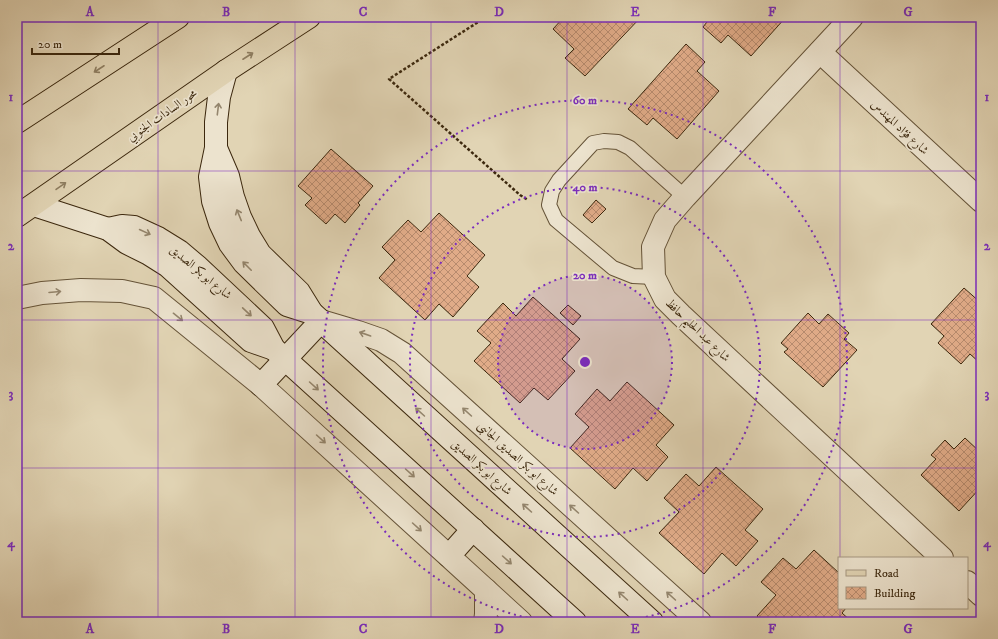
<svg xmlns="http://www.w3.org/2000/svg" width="998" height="639" viewBox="0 0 998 639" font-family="'IM FELL DW Pica',Amiri,serif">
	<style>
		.building { fill: url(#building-cross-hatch); stroke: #3c280e }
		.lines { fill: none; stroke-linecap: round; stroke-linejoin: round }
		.lane-casing { stroke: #655338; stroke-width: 16 }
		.street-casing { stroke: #655338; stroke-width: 24 }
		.secondary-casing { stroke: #3c280e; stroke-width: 24 }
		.primary-casing { stroke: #3c280e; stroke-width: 24 }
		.path { stroke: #3c280e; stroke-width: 2.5; stroke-dasharray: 3 2; stroke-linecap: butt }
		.lane { stroke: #ece3ce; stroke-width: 14 }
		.street { stroke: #ece3ce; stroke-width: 22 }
		.secondary { stroke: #ece3ce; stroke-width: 22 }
		.primary { stroke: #e1d4b4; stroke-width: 22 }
		.oneway { stroke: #8e7e61 }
		.oneway2 { stroke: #94866e }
		.grid { fill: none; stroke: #7b2cbf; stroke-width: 1; stroke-opacity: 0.55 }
		.ring { fill: none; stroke: #7b2cbf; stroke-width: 2; stroke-dasharray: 2 4 }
		.labels { text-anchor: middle; stroke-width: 3.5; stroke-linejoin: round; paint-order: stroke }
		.street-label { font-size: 12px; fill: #3c280e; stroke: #ece3ce }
		.centre { fill: #7b2cbf; stroke: #ece3ce; stroke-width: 2 }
		.ring-label { font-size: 12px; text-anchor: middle; font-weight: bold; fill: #7b2cbf; stroke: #ece3ce; stroke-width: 3.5; stroke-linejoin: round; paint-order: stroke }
		.neatline { fill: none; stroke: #7b2cbf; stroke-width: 1.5 }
		.grid-label { font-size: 13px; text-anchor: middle; font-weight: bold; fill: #7b2cbf }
	</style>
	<defs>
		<pattern id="building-cross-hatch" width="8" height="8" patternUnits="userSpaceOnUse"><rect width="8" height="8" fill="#e0ab88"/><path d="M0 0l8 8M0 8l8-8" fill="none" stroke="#b78b6e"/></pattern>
	</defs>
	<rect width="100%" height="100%" fill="#e1d4b4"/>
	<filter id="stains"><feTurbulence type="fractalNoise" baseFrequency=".005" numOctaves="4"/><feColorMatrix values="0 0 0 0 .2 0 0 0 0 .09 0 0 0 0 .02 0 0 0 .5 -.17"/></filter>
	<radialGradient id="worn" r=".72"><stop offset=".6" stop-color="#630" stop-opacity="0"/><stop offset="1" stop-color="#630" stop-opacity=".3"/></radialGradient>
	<g class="building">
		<polygon points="564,17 641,17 585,76 565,58 574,49 553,29"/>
		<polygon points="711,17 786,17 751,56 728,35 721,43 703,27"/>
		<polygon points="686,44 705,62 697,71 719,91 677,139 653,118 647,125 628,109"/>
		<polygon points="331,149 373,186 358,203 360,205 345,223 335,214 326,224 305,205 312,198 298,186"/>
		<polygon points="596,200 606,209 592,223 583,215"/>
		<polygon points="439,213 485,255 467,276 479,287 453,317 439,304 425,320 379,278 395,260 382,247 408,220 421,232"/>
		<polygon points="964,288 981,303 981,362 980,363 970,354 961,364 938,343 944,336 931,324"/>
		<polygon points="533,297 580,339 562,359 575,371 548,400 534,388 520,403 474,361 491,343 477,331 503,303 516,316"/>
		<polygon points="568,305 581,316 573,325 560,313"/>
		<polygon points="808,313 819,324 828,314 849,333 844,339 857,350 823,387 784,352 788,349 781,343"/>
		<polygon points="627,382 674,425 656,445 668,457 647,481 633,468 615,489 570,448 589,427 575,414 597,389 610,401"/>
		<polygon points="965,438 981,453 981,463 979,465 981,467 981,487 959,511 921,475 936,459 931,455 945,440 954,449"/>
		<polygon points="716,467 763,509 745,530 758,541 736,566 722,553 704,574 659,533 679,512 664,498 686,474 699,486"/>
		<polygon points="814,550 839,573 839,608 846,608 842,613 852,622 763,622 757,616 776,595 761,582 783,558 796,569"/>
	</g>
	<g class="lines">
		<g class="lane-casing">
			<polyline id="lane" points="654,277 633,276 613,268 556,220 549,205 552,191 559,180 593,143 604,141 618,142 630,148 685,197"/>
		</g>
		<g class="street-casing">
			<g id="street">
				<polyline points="852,17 685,197 665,220 653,247 654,277 665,299 681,315 942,558"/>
				<polyline points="820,52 981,201"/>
				<polyline points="17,298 42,293 81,290 122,291 154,298 261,385 521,622"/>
				<polyline points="321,321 358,332 381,340 402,353 700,622"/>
				<polyline points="967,582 981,595"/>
				<polyline points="485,622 486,614 486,590"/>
			</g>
		</g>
		<g class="secondary-casing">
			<g id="secondary">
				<polyline points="226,71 219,97 216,122 216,148 210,177 213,201 220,223 230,244 244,263 287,305 312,313"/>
				<polyline points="216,148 228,176 233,197 240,217 249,236 260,254 299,292 312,313 652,622"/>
				<polyline points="34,205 108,229 127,243 149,254 168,266 251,341 274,349"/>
				<polyline points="108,229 122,226 134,227 158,238 179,251 198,267 263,328 274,349 575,622"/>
				<polyline points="261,385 321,321"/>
				<polyline points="449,556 473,529"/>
			</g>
		</g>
		<g class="primary-casing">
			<g id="primary">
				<polyline points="17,122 178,17"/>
				<polyline points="17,216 226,71 309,17"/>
			</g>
		</g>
		<polyline class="path" points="486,17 389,79 520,195 528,200"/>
		<use href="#lane" class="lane"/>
		<use href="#street" class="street"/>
		<use href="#secondary" class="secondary"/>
		<use href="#primary" class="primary"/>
	</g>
	<defs><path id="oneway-shaft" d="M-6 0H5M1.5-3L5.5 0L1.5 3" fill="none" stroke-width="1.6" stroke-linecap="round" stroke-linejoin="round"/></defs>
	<g class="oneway">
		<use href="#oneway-shaft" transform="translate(248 56) rotate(-33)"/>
		<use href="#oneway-shaft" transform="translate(99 69) rotate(147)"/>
		<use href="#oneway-shaft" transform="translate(61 186) rotate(-35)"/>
	</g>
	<g class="oneway2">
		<use href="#oneway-shaft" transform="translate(218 109) rotate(-83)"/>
		<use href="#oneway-shaft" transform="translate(239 215) rotate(-112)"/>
		<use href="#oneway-shaft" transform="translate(145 232) rotate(25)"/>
		<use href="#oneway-shaft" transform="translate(247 266) rotate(-135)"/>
		<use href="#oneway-shaft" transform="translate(55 292) rotate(-5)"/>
		<use href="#oneway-shaft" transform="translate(247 312) rotate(43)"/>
		<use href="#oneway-shaft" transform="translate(178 317) rotate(39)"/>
		<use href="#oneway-shaft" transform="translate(365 334) rotate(-161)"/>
		<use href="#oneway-shaft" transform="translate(314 386) rotate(42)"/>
		<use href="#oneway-shaft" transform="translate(420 412) rotate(-138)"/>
		<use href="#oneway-shaft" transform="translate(467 412) rotate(-138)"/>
		<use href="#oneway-shaft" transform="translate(321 439) rotate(42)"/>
		<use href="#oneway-shaft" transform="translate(410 473) rotate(42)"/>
		<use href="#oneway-shaft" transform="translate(527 508) rotate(-138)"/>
		<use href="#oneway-shaft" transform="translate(574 509) rotate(-138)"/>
		<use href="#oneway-shaft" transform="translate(417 527) rotate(42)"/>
		<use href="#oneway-shaft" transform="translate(507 560) rotate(42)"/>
		<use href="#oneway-shaft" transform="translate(623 596) rotate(-138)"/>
		<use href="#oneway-shaft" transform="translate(671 596) rotate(-138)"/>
	</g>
	<path class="grid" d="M 158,17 L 158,622M 295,17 L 295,622M 431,17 L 431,622M 567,17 L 567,622M 703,17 L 703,622M 840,17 L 840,558M 17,171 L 981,171M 17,320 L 981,320M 17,468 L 981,468M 840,608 L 840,622"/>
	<circle cx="585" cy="362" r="87" fill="#7b2cbf" fill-opacity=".12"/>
	<g class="ring">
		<circle cx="585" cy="362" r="87"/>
		<circle cx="585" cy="362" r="175"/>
		<path d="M551 622A262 262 0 1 1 619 622"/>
	</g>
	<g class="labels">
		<g class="street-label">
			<text transform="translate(162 115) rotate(-35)" y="4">محور السادات الجنوبي</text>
			<text transform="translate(900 127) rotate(43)" y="4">شارع فؤاد المهندس</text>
			<text transform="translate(201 272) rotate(40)" y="4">شارع ابو بكر الصديق</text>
			<text transform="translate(698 330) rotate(44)" y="4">شارع عبد الحليم حافظ</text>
			<text transform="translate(518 458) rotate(42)" y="4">شارع ابو بكر الصديق الجانبى</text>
			<text transform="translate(482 467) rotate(42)" y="4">شارع ابو بكر الصديق</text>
		</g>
	</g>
	<circle cx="585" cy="362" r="6" class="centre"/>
	<g class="ring-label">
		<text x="585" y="104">60 m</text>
		<text x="585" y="191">40 m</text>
		<text x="585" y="279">20 m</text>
	</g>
	<rect width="998" height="639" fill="none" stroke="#e1d4b4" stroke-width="44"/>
	<rect x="838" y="557" width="130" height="52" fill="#ece3ce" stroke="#a69881"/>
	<rect x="846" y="570" width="20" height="6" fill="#e1d4b4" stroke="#a69881"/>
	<text x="874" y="577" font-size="12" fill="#3c280e">Road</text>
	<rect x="846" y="587" width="20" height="12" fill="url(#building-cross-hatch)" stroke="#a69881"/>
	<text x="874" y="597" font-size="12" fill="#3c280e">Building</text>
	<path d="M32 48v6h87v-6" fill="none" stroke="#3c280e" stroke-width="2"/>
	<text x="38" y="48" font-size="12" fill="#3c280e" stroke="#ece3ce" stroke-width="3" paint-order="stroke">20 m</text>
	<rect x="22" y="22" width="954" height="595" class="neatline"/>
	<g class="grid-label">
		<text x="90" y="16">A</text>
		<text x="226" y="16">B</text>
		<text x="363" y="16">C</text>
		<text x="499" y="16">D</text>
		<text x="635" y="16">E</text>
		<text x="772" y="16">F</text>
		<text x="908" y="16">G</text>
		<text x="11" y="101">1</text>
		<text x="987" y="101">1</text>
		<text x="11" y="250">2</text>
		<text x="987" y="250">2</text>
		<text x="11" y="398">3</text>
		<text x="987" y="398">3</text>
		<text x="11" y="547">4</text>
		<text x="987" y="547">4</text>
		<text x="90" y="633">A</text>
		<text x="226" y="633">B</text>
		<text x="363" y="633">C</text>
		<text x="499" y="633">D</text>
		<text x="635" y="633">E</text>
		<text x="772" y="633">F</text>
		<text x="908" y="633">G</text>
	</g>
	<rect width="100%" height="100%" filter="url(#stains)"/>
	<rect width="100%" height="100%" fill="url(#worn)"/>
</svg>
